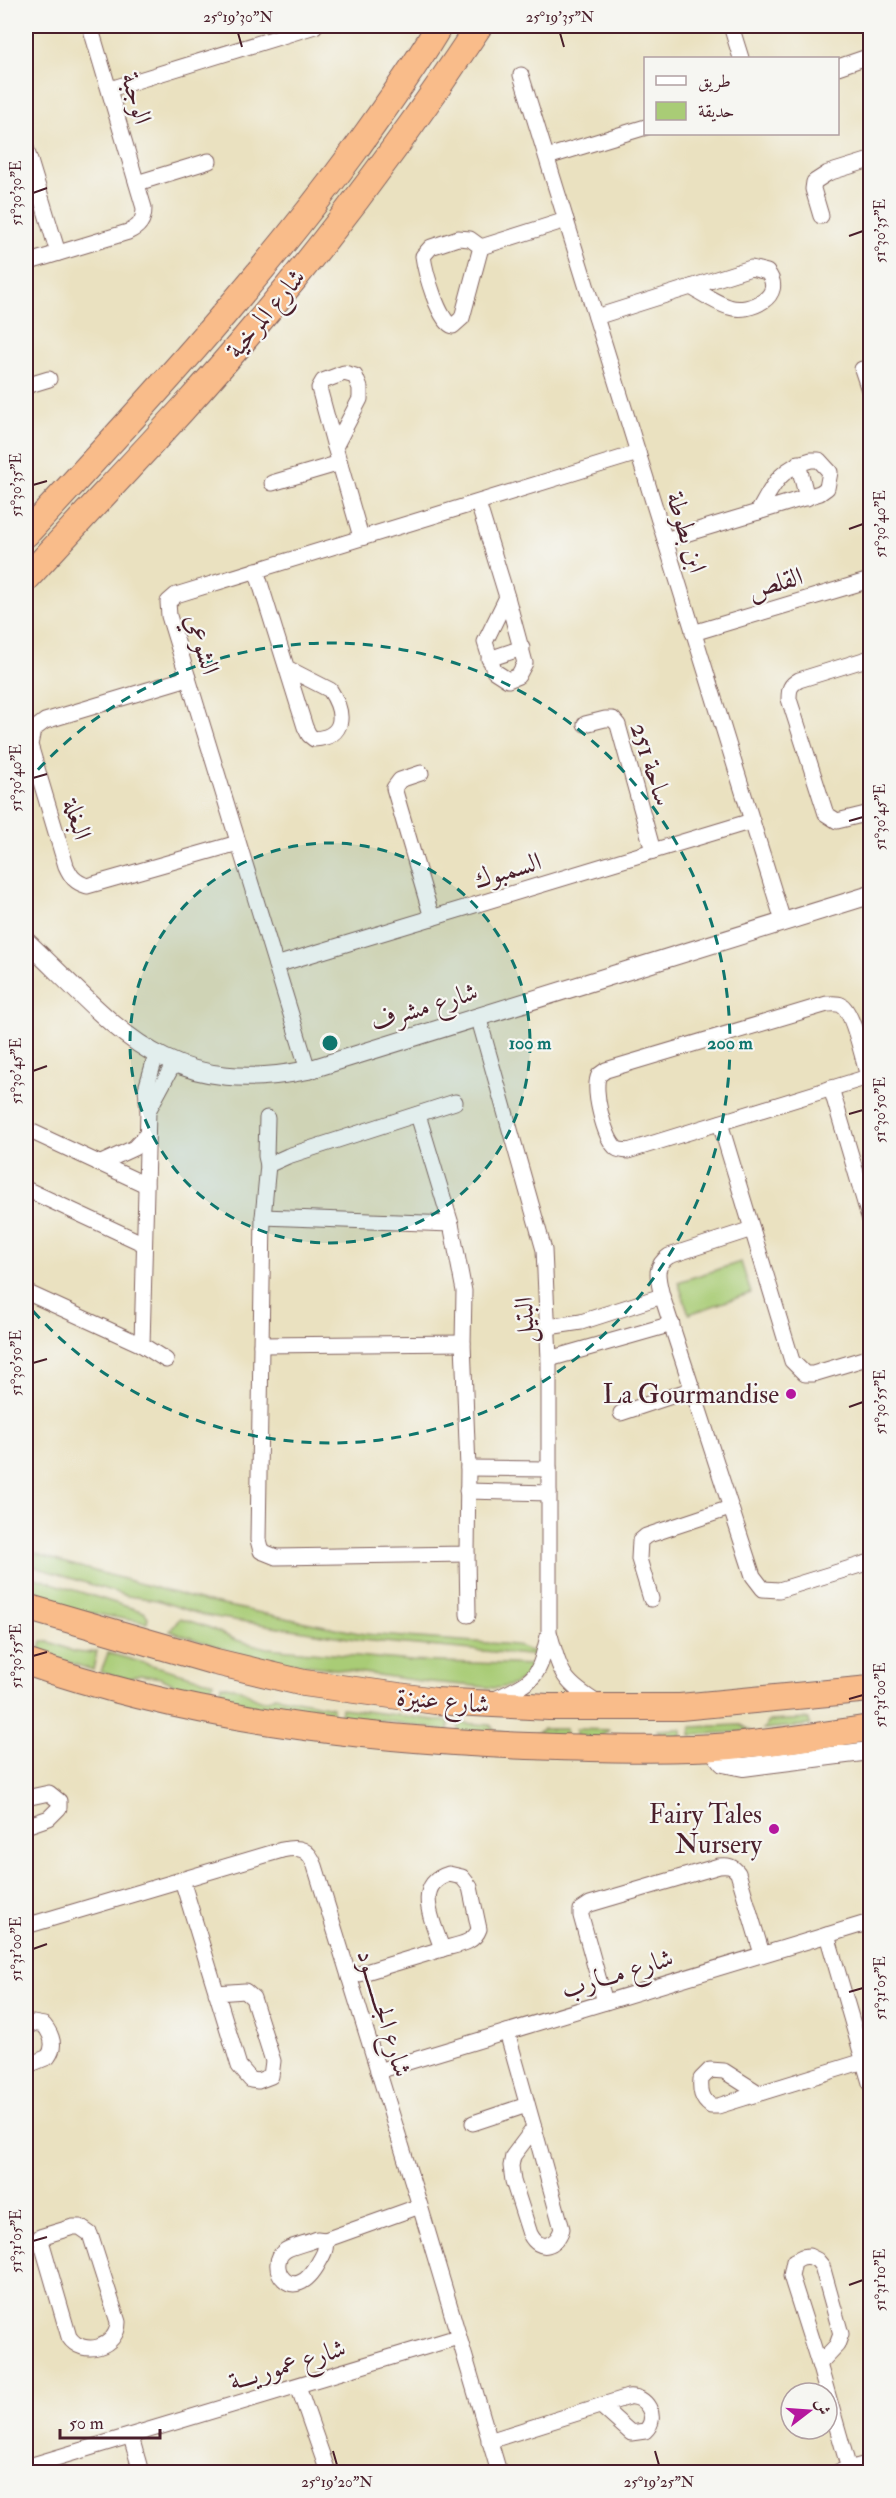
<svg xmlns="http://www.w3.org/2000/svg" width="896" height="2498" viewBox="0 0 896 2498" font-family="'IM FELL Double Pica',Amiri,serif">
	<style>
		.green { fill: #a9cc76; stroke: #7a7650; stroke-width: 1.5 }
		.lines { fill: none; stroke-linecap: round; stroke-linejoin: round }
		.minor-casing { stroke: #82635f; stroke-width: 17 }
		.tertiary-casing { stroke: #82635f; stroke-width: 20 }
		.trunk-casing { stroke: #82635f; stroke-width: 28 }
		.minor { stroke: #fff; stroke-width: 15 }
		.tertiary { stroke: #fff; stroke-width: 18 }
		.trunk { stroke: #f9bc8a; stroke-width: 26 }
		.ticks { fill: none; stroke: #4a1f2b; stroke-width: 2 }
		.ring { fill: none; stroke: #0f766e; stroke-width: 3; stroke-dasharray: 10 8 }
		.poi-dot { fill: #b5179e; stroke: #f6f6f2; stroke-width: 2 }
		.labels { text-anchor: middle; stroke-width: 4.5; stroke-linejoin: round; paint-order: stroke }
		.street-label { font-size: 26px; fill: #4a1f2b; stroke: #f6f6f2 }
		.poi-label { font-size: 26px; fill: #4a1f2b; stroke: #f6f6f2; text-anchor: end }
		.centre { fill: #0f766e; stroke: #f6f6f2; stroke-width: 3 }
		.ring-label { font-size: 18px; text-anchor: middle; font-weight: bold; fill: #0f766e; stroke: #f6f6f2; stroke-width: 4.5; stroke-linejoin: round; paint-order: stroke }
		.neatline { fill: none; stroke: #4a1f2b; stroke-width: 2 }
		.ticks-label { font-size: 15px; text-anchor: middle; fill: #4a1f2b }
	</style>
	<rect width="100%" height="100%" fill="#f6f6f2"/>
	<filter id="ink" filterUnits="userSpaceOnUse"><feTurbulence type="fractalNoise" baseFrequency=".0167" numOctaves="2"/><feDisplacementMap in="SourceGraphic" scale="12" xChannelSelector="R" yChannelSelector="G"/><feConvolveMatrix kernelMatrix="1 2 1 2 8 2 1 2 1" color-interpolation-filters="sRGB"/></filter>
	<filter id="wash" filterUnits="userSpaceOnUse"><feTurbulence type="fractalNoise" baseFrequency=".008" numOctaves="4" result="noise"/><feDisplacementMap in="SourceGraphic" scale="24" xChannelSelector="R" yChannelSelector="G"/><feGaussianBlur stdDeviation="1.35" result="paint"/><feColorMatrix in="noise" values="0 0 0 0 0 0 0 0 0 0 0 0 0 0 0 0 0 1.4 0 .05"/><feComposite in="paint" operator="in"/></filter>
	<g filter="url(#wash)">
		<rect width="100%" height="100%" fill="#eae1c0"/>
		<g class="green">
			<polygon points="741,1262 751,1293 689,1314 678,1282"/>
			<polygon points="26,1550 62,1562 203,1601 364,1634 516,1645 529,1651 537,1650 538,1656 361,1640 202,1615 157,1600 127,1596 26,1564"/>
			<polygon points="26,1575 144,1612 148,1617 147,1623 68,1609 26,1593"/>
			<path d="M 180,1618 L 208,1627 L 236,1640 L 267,1648 L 411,1661 L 534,1665 C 529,1680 509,1688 495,1688 L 420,1681 L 292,1663 L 271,1663 L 257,1660 L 170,1631 Z"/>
			<path d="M 42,1641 C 66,1643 70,1658 97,1651 L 93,1670 L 39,1653 Z"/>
			<polygon points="108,1653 213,1682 210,1700 185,1694 173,1684 161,1678 140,1675 128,1679 101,1672"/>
			<path d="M 222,1685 C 228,1687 235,1687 241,1690 C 254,1695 259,1707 275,1696 L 333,1707 L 331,1721 L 218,1702 Z"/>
			<polygon points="342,1708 449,1722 449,1732 382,1720 373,1722 340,1722"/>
			<polygon points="809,1719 810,1725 763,1729 769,1721"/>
			<polygon points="459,1723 490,1725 496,1731 504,1733 458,1732"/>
			<polygon points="740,1725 751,1731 691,1735 691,1727"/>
			<polygon points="543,1729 566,1729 566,1737 535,1735"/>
			<polygon points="576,1729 609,1730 600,1738 576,1737"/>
			<polygon points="681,1729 681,1736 661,1736 657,1730"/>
		</g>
	</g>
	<g filter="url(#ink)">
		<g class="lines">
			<g class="minor-casing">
				<g id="minor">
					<polyline points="731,26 741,58"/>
					<polyline points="838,67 870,56"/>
					<polyline points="521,75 783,921"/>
					<polyline points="110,89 315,26"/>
					<polyline points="26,148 30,161 26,162"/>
					<polyline points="547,157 646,127"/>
					<polyline points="30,161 58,253"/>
					<polyline points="137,183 209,161"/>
					<polyline points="821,216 813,189 814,182 828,173 870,160"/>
					<path d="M 458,238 L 470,239 L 481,247 L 462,318 L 453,326 C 439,323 425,271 423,256 L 431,247 Z"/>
					<polyline points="481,247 566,220"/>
					<path d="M 26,263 L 128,232 C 139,227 144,221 144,208 L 90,26"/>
					<path d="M 751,268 L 767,272 C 787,296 749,314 729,307 C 716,303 703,294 691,287 Z"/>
					<polyline points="596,317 691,287"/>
					<polyline points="862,369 870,393"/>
					<polygon points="344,373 355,376 360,388 360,399 335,447 319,388 323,381"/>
					<polyline points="26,386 49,379"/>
					<polyline points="335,447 361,537"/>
					<path d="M 811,460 L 819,460 L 830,472 L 827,488 L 820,493 L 758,512 C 773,486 779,468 811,460 Z"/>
					<polyline points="798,463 807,498"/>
					<polyline points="272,483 340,463"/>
					<polyline points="478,503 507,597"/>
					<polyline points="665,540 758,512"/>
					<path d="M 256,570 L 305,727 L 309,735 L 314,739 C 346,737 345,713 330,690 L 287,668"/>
					<polygon points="507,597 525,663 518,676 508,680 494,671 485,642"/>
					<polyline points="693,633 870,580"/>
					<path d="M 870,658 L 799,680 C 790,685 789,689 789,699 L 826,814 L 837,821 L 870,813"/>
					<polyline points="489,659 522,648"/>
					<path d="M 188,678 L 45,721 L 33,730 L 30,745 L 66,866 C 71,877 75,882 87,886 L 238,843"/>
					<polyline points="585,724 605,719 613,719 618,725 653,851"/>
					<polyline points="421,773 400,780 394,788 432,918"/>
					<polyline points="276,965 752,821"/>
					<path d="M 478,1016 L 544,1250 L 549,1359 L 549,1632 C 538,1679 538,1679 493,1700"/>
					<polyline points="308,1070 169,616 168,602 176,595 638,453"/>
					<path d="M 868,1077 C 864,1063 853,1011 841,1005 C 837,1003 831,1004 827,1004 L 606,1070 L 599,1075 C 592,1089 604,1136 615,1147 C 618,1151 623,1150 628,1151 C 708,1127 788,1102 868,1077 L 870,1076"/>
					<polyline points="831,1088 870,1220"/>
					<polyline points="148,1111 174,1063"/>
					<polyline points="418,1115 451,1224 464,1291 463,1343 468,1468 467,1554 276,1557 261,1551 258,1540 263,1217 268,1165 288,1156 455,1102"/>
					<polyline points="267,1118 266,1156 268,1165"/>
					<polyline points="720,1123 792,1361 805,1374 813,1374 870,1357"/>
					<polyline points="26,1129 146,1185"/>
					<polyline points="99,1164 134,1148 147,1134"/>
					<polyline points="26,1189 144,1244"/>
					<polyline points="263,1217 451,1224"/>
					<path d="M 752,1229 L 669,1256 C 653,1267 658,1278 662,1296 L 753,1576 L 763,1589 L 779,1590 L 870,1562"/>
					<polyline points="26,1292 142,1345 166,1360"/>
					<polyline points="548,1327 581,1322 662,1296"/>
					<polyline points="142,1345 148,1111 146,1089 156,1055"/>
					<polyline points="261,1345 463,1343"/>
					<polyline points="549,1359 672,1324"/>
					<polyline points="621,1413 693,1389"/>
					<polyline points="468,1468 549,1469"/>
					<polyline points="467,1491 549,1493"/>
					<polyline points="467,1554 468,1615"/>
					<polyline points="651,1599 639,1559 640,1541 646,1536 730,1508"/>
					<path d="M 550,1635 C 561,1675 563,1682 599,1704"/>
					<polyline points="26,1798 49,1793 59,1801 59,1808 49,1818 26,1826"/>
					<path d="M 449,1874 L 462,1877 L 470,1887 L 479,1929 C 474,1944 456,1945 442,1949 C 434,1923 412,1885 449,1874 Z"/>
					<polyline points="182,1880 239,2066 251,2080 258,2081 271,2076 273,2061 253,1998 245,1991 216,1993"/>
					<path d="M 26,1926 L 282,1850 C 300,1846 309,1849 315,1866 L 420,2206 L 499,2472"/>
					<polyline points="827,1935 870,2083"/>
					<polyline points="349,1977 442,1949"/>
					<path d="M 605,2002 L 581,1916 L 581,1910 L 590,1904 L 719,1866 C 728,1865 733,1866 738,1873 L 762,1954"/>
					<path d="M 26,2028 L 33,2023 L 44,2025 C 52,2035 56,2046 48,2057 L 26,2066"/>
					<polyline points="507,2032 534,2128"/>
					<polyline points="378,2071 870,1922"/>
					<path d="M 757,2092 L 724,2071 L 710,2070 L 701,2079 C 700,2090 701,2099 711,2106 L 718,2106 L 864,2061"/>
					<polyline points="473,2123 527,2105"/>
					<path d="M 534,2128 L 562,2229 C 556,2246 540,2253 530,2234 L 513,2181 L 511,2166 L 513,2156 Z"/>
					<path d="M 73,2227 L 80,2227 L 90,2234 L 118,2322 C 118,2347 83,2358 69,2337 L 40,2237 Z"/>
					<path d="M 317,2239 L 325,2240 C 327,2249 323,2255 319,2262 C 293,2311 263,2264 286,2250 C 295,2245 308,2243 317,2239 Z"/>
					<polyline points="325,2240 420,2206"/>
					<polygon points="809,2256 817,2260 822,2266 841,2334 837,2345 819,2364 791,2276 794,2261 802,2257"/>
					<polyline points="819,2364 849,2469"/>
					<polyline points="298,2386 328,2472"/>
					<polyline points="131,2437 141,2472"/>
					<path d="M 489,2441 L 628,2397 C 646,2394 660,2418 645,2431 L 631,2433 L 601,2406"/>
					<polyline points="26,2467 458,2337"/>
					<polyline points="838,2472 870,2463"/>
				</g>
			</g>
			<g class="tertiary-casing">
				<g id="tertiary">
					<path d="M 26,941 C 120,1030 165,1099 308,1070 L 870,895"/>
					<polyline points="710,1747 723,1763 743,1767 870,1751"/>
				</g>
			</g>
			<g class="trunk-casing">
				<g id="trunk">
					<path d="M 26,534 C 141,410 255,286 355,150 C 384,109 414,69 439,26"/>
					<path d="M 26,579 C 103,494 184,412 257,324 C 337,229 411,129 479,26"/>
					<polyline points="26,1607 216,1662 304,1683 435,1701 549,1707 680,1707 870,1689"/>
					<path d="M 26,1662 C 187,1718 358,1739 528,1746 C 595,1748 664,1751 731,1746 C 778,1742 824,1735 870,1728"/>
				</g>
			</g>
			<use href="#minor" class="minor"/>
			<use href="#tertiary" class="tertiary"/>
			<use href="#trunk" class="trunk"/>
		</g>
	</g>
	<path class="ticks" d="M 238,33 L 242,47M 560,33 L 564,47M 33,193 L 47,188M 849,236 L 863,231M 33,485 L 47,481M 849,529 L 863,524M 33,778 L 47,774M 849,821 L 863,817M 33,1071 L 47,1066M 849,1114 L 863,1110M 33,1363 L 47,1359M 849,1407 L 863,1402M 33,1656 L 47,1652M 849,1699 L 863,1695M 33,1949 L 47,1944M 849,1992 L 863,1988M 33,2241 L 47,2237M 849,2285 L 863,2280M 333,2451 L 337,2465M 655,2451 L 659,2465"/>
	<circle cx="330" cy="1043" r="200" fill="#0f766e" fill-opacity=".12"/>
	<g class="ring">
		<circle cx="330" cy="1043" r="200"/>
		<path d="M26 783A400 400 0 1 1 26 1303"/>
	</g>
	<g class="poi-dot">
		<circle cx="791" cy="1394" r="6"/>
		<circle cx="774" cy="1829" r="6"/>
	</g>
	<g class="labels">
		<g class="street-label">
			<text transform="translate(137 98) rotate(74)" y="9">الوجبة</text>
			<text transform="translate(265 313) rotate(-50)" y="9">شارع المرخية</text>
			<text transform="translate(687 532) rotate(73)" y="9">ابن بطوطة</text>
			<text transform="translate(775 583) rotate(-17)" y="9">القلص</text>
			<text transform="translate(203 644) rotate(73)" y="9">الشوعي</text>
			<text transform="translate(652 764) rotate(72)" y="9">ساحة 251</text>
			<text transform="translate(78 819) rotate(73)" y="9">البغلة</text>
			<text transform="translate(507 870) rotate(-17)" y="9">السمبوك</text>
			<text transform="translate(424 1006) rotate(-17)" y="9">شارع مشرف</text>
			<text transform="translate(524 1320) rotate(-92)" y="9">البتيل</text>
			<text transform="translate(443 1700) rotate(5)" y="9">شارع عنيزة</text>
			<text transform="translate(617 1973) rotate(-17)" y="9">شارع مـــارب</text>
			<text transform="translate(385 2013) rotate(73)" y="9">شارع الجــــــــود</text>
			<text transform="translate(287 2364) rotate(-17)" y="9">شارع عموريـــة</text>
		</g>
		<g class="poi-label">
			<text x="779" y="1403">La Gourmandise</text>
			<text x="762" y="1823">Fairy Tales<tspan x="762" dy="30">Nursery</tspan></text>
		</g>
	</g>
	<circle cx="330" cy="1043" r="9" class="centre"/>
	<g class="ring-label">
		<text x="530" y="1049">100 m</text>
		<text x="730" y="1049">200 m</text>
	</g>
	<rect width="896" height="2498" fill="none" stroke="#f6f6f2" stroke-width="66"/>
	<rect x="644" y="57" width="195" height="78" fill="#f6f6f2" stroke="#b1a0a2" stroke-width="1.5"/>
	<rect x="656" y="76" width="30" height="9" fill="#ffffff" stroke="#b1a0a2" stroke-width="1.5"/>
	<text x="698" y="87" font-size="18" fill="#4a1f2b">طريق</text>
	<rect x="656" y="102" width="30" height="18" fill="#a9cc76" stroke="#b1a0a2" stroke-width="1.5"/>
	<text x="698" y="117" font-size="18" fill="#4a1f2b">حديقة</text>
	<g transform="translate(809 2411) rotate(73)"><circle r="28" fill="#f6f6f2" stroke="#b1a0a2" stroke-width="1.5"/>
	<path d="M0-4.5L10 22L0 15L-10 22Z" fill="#b5179e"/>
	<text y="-9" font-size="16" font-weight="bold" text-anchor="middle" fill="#4a1f2b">ش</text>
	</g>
	<path d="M60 2429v9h100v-9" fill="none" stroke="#4a1f2b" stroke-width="3"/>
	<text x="69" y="2429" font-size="18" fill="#4a1f2b" stroke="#f6f6f2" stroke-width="4.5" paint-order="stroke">50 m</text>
	<rect x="33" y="33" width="830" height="2432" class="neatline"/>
	<g class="ticks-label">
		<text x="238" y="22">25°19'30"N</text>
		<text x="560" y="22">25°19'35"N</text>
		<text transform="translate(16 193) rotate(-90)" y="5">51°30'30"E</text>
		<text transform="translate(880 231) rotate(-90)" y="5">51°30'35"E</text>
		<text transform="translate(16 485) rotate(-90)" y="5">51°30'35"E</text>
		<text transform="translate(880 524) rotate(-90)" y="5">51°30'40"E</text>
		<text transform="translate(16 778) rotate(-90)" y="5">51°30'40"E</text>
		<text transform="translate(880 817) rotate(-90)" y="5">51°30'45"E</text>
		<text transform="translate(16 1071) rotate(-90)" y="5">51°30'45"E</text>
		<text transform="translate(880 1110) rotate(-90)" y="5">51°30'50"E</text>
		<text transform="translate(16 1363) rotate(-90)" y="5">51°30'50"E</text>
		<text transform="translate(880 1402) rotate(-90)" y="5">51°30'55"E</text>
		<text transform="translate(16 1656) rotate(-90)" y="5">51°30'55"E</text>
		<text transform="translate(880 1695) rotate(-90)" y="5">51°31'00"E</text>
		<text transform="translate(16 1949) rotate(-90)" y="5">51°31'00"E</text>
		<text transform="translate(880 1988) rotate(-90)" y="5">51°31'05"E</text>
		<text transform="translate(16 2241) rotate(-90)" y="5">51°31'05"E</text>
		<text transform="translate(880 2280) rotate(-90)" y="5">51°31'10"E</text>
		<text x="337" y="2487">25°19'20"N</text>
		<text x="659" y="2487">25°19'25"N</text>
	</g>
</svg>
